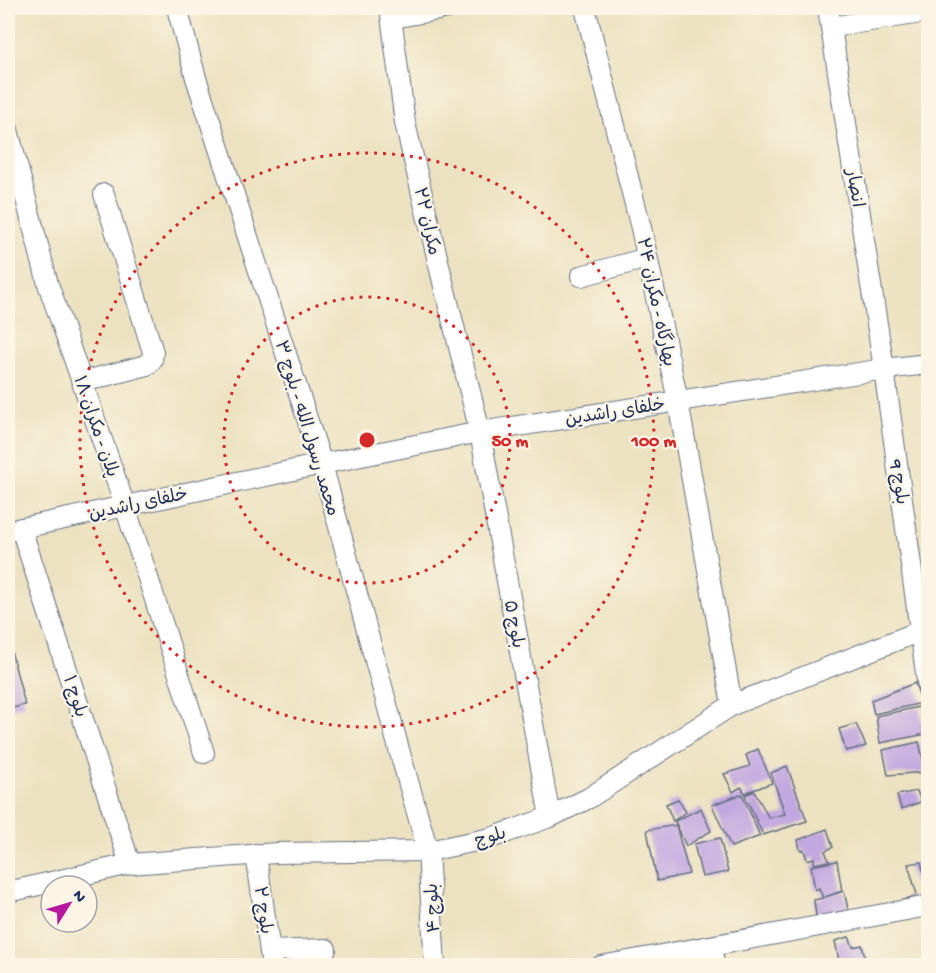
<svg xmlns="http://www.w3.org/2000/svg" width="936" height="973" viewBox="0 0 936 973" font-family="'Gochi Hand','Playpen Sans Arabic',sans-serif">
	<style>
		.building { fill: #c2a8e0 }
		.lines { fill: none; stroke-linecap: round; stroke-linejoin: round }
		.street-casing { stroke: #646e81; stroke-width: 22 }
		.street { stroke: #fff; stroke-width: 20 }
		.ring { fill: none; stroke: #d62828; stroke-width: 3; stroke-dasharray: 3 6 }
		.labels { text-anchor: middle; stroke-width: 4.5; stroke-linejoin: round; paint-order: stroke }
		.street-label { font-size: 18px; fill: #1b2f5e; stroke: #fcf5e5 }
		.centre { fill: #d62828; stroke: #fcf5e5; stroke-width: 3 }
		.ring-label { font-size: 18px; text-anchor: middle; font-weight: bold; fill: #d62828; stroke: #fcf5e5; stroke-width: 4.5; stroke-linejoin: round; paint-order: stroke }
	</style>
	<rect width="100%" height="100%" fill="#fcf5e5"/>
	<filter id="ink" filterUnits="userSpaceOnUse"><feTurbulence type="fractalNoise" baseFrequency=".0167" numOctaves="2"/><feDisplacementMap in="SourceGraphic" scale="12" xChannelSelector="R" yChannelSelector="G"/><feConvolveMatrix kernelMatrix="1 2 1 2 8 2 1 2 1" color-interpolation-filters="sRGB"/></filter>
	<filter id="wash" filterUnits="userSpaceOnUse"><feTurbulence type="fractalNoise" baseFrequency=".008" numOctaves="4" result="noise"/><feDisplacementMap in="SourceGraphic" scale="24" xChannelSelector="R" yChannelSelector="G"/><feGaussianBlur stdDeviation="1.35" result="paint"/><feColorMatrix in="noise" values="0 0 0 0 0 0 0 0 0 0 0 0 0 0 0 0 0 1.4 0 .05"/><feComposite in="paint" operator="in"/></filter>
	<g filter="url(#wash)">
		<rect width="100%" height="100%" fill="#ece2c1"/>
		<g id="blocks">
			<g class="building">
				<polygon points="8,639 25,705 8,709"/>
				<polygon points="915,683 922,703 874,714 871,700"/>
				<polygon points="919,707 926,734 880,743 876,716"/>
				<polygon points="856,724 866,746 846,751 839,729"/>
				<polygon points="919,742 926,772 888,775 883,750"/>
				<polygon points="758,749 772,783 745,793 741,787 733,792 724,774 750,766 746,755"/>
				<polygon points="787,766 807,821 763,835 745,795 754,791 769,818 785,814 771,773"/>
				<polygon points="917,791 921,802 901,809 897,795"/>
				<polygon points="742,794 760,836 731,847 712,805"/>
				<polygon points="678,799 686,812 673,821 666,804"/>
				<polygon points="701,808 711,831 686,846 675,821"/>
				<polygon points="676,825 689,874 657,881 647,830"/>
				<polygon points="827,829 833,847 825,851 829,861 814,864 814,858 807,860 804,850 800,850 798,840"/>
				<polygon points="720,838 728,872 702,877 694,844"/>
				<polygon points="837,861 842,891 825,897 844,891 850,918 817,924 814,900 823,898 819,888 815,890 811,866"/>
				<polygon points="921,862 926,881 928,880 928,904 905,909 901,901 917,895 908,864"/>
				<polygon points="849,937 853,947 862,945 867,966 840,966 835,941"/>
			</g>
		</g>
	</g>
	<g filter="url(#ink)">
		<use href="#blocks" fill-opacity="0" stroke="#646e81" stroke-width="1.5"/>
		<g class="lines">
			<g class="street-casing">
				<g id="street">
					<polyline points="177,8 196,78 322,464 400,753 428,851 435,966"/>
					<polyline points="390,8 405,123 443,282 480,432 550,817"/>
					<polyline points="585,8 641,228 678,401 732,705"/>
					<polyline points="828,8 884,369 928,688"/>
					<polyline points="393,18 449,8"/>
					<polyline points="831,27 928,12"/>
					<polyline points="8,130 48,284 125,506 204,753"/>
					<polyline points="581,276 647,258"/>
					<polyline points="82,382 147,365 152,360 153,352 104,194"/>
					<polyline points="21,528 130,864"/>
					<polyline points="8,531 322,464 480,432 884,369 928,364"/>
					<polyline points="256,854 272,966"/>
					<polyline points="8,892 130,864 276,853 428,851 491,838 550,817 589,798 732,705 928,628"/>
					<polyline points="710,946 715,966"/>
					<polyline points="270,951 326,949"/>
					<polyline points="601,966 928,906"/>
				</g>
			</g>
			<use href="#street" class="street"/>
		</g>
	</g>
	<g class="ring">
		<circle cx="367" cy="440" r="143"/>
		<circle cx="367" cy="440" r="287"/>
	</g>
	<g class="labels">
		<g class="street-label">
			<text transform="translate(856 188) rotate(81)" y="6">انصار</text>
			<text transform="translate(428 221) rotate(77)" y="6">مکران ۲۲</text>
			<text transform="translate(657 302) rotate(78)" y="6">بهارگاه - مکران ۲۴</text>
			<text transform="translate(615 411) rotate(-9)" y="6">خلفای راشدین</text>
			<text transform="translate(97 426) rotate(71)" y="6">پلان - مکران ۱۸</text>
			<text transform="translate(308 428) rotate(73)" y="6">محمد رسول الله - بلوچ ۳</text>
			<text transform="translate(900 482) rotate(82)" y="6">بلوچ 9</text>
			<text transform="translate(138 503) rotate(-12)" y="6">خلفای راشدین</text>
			<text transform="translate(515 624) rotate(80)" y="6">بلوچ ۵</text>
			<text transform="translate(76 696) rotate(72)" y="6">بلوچ ۱</text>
			<text transform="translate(490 836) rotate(-16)" y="6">بلوچ</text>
			<text transform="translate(432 908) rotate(-93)" y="6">بلوچ ۴</text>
			<text transform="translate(264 910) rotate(82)" y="6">بلوچ ۲</text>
		</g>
	</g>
	<circle cx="367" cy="440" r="9" class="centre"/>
	<g class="ring-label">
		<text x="510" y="446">50 m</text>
		<text x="654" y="446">100 m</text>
	</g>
	<rect width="936" height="973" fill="none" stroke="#fcf5e5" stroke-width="30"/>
	<g transform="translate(69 904) rotate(53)"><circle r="28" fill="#fcf5e5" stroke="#a2a6af" stroke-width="1.5"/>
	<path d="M0-4.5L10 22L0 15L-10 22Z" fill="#b5179e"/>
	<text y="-9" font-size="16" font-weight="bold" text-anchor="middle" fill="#1b2f5e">N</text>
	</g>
</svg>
